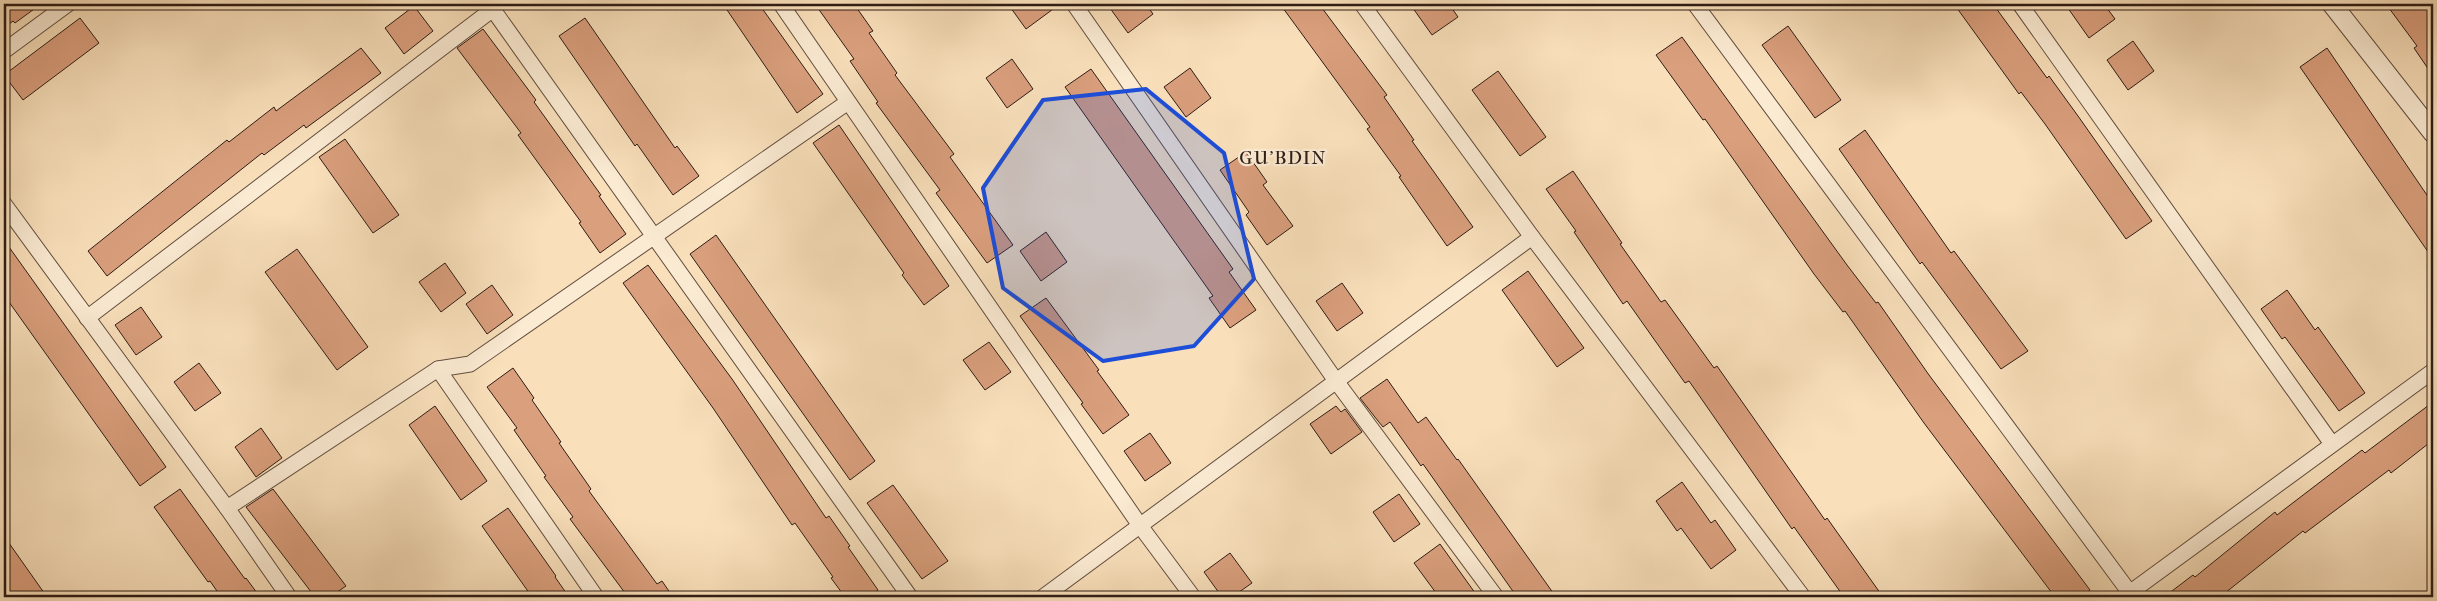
<svg xmlns="http://www.w3.org/2000/svg" width="2437" height="601" viewBox="0 0 2437 601" font-family="'IM FELL French Canon',serif">
	<style>
		.building { fill: #da9f7d; stroke: #2f1c15 }
		.lines { fill: none; stroke-linecap: round; stroke-linejoin: round }
		.minor-casing { stroke: #624d3e; stroke-width: 17 }
		.tertiary-casing { stroke: #624d3e; stroke-width: 21 }
		.minor { stroke: #fbebd3; stroke-width: 15 }
		.tertiary { stroke: #fbebd3; stroke-width: 19 }
		.marked { fill: #1d4ed8; fill-opacity: 0.2; stroke: #1d4ed8; stroke-width: 4; stroke-linejoin: round }
		.labels { text-anchor: middle; stroke-width: 4.5; stroke-linejoin: round; paint-order: stroke }
		.quarter-label { font-size: 19px; letter-spacing: 1px; fill: #2f1c15; stroke: #fbebd3 }
	</style>
	<rect width="100%" height="100%" fill="#f9e0bb"/>
	<filter id="stains"><feTurbulence type="fractalNoise" baseFrequency=".004" numOctaves="4"/><feColorMatrix values="0 0 0 0 .2 0 0 0 0 .09 0 0 0 0 .02 0 0 0 .5 -.17"/></filter>
	<radialGradient id="worn" r=".72"><stop offset=".6" stop-color="#630" stop-opacity="0"/><stop offset="1" stop-color="#630" stop-opacity=".3"/></radialGradient>
	<g class="building">
		<polygon points="4,4 41,4 15,23 13,21 4,28"/>
		<polygon points="723,4 759,4 823,94 797,113"/>
		<polygon points="815,4 854,4 873,31 869,33 897,73 895,75 954,154 950,157 1013,245 987,263 936,193 940,190 876,103 878,102 850,61 854,59"/>
		<polygon points="1008,4 1060,4 1026,29"/>
		<polygon points="1107,4 1146,4 1153,14 1128,33"/>
		<polygon points="1280,4 1319,4 1387,95 1384,97 1414,140 1412,141 1473,227 1447,246 1399,177 1401,176 1367,129 1370,127"/>
		<polygon points="1410,4 1449,4 1458,17 1432,35"/>
		<polygon points="1954,4 1993,4 2047,78 2049,76 2078,116 2152,221 2126,239 2045,124 2021,92 2019,94"/>
		<polygon points="2065,4 2104,4 2115,19 2089,38"/>
		<polygon points="2386,4 2426,4 2433,15 2433,76 2414,48 2417,46"/>
		<polygon points="414,6 433,31 404,54 385,28"/>
		<polygon points="80,18 99,43 23,100 4,75"/>
		<polygon points="585,18 675,148 677,146 699,176 673,195 637,144 635,146 559,36"/>
		<polygon points="1788,26 1841,100 1815,118 1762,45"/>
		<polygon points="483,29 536,100 534,102 601,195 599,196 626,234 600,253 579,223 581,222 518,135 521,133 457,48"/>
		<polygon points="1682,37 1847,265 1876,303 1878,302 1929,375 2090,590 2080,597 2055,597 1924,423 1845,311 1843,312 1814,274 1705,119 1703,120 1656,55"/>
		<polygon points="2133,41 2154,71 2128,90 2107,60"/>
		<polygon points="361,48 381,73 306,128 304,125 264,155 262,153 107,276 88,251 227,140 229,142 274,107 276,111"/>
		<polygon points="2327,48 2433,204 2433,259 2300,67"/>
		<polygon points="1012,59 1033,89 1007,108 986,78"/>
		<polygon points="1190,68 1211,98 1186,117 1164,87"/>
		<polygon points="1091,69 1233,269 1229,272 1256,310 1230,328 1209,298 1213,296 1065,87"/>
		<polygon points="1498,71 1546,137 1520,156 1472,90"/>
		<polygon points="839,125 949,286 924,305 902,275 904,273 813,143"/>
		<polygon points="1865,130 1951,253 1954,251 2028,351 2001,369 1922,262 1920,264 1839,149"/>
		<polygon points="345,139 399,215 373,233 319,157"/>
		<polygon points="1246,152 1267,182 1263,185 1293,226 1267,245 1246,215 1249,212 1220,170"/>
		<polygon points="1573,171 1622,243 1620,244 1661,302 1665,300 1714,368 1717,366 1825,520 1827,518 1883,597 1844,597 1794,527 1792,529 1689,381 1685,383 1627,301 1623,304 1574,232 1576,231 1546,189"/>
		<polygon points="1046,232 1067,262 1041,281 1020,251"/>
		<polygon points="716,235 875,461 850,480 690,254"/>
		<polygon points="4,240 166,467 140,486 4,295"/>
		<polygon points="297,249 368,347 337,370 265,272"/>
		<polygon points="445,263 466,293 441,312 419,282"/>
		<polygon points="648,265 732,379 826,518 829,516 850,546 848,547 878,590 868,597 845,597 831,578 833,577 795,523 792,525 713,408 623,283"/>
		<polygon points="1528,271 1584,348 1557,367 1502,290"/>
		<polygon points="1342,283 1363,313 1337,331 1316,301"/>
		<polygon points="492,285 513,315 487,334 466,304"/>
		<polygon points="2287,290 2315,330 2318,327 2365,393 2339,411 2285,337 2282,339 2261,309"/>
		<polygon points="1046,298 1099,370 1097,371 1129,415 1103,434 1081,404 1083,403 1020,316"/>
		<polygon points="141,307 162,337 136,355 115,325"/>
		<polygon points="989,342 1011,372 985,390 963,360"/>
		<polygon points="199,363 221,393 195,411 174,382"/>
		<polygon points="513,368 534,398 532,400 561,442 559,443 591,489 589,491 657,584 662,581 673,597 628,597 570,519 573,517 544,477 546,476 514,430 517,428 487,387"/>
		<polygon points="1387,379 1418,423 1426,417 1457,460 1458,459 1556,597 1517,597 1423,464 1421,466 1390,422 1383,427 1378,421 1360,398"/>
		<polygon points="2433,402 2433,440 2391,473 2389,470 2305,533 2303,531 2220,597 2164,597 2193,575 2195,577 2275,512 2277,515 2362,450 2365,453"/>
		<polygon points="435,406 487,481 461,500 409,425"/>
		<polygon points="1336,406 1341,412 1345,409 1362,432 1331,454 1310,424"/>
		<polygon points="261,428 282,458 256,477 235,447"/>
		<polygon points="1150,433 1171,463 1145,481 1124,451"/>
		<polygon points="1682,482 1711,523 1715,520 1736,550 1711,569 1681,528 1677,531 1656,501"/>
		<polygon points="893,485 948,561 922,579 867,503"/>
		<polygon points="180,489 245,579 246,578 260,597 221,597 210,581 208,582 154,507"/>
		<polygon points="273,489 346,586 330,597 315,597 246,507"/>
		<polygon points="1399,494 1420,524 1394,542 1373,512"/>
		<polygon points="508,508 556,576 555,577 569,597 532,597 482,526"/>
		<polygon points="4,536 47,597 4,597"/>
		<polygon points="1440,544 1478,597 1439,597 1414,563"/>
		<polygon points="1230,553 1252,583 1232,597 1222,597 1204,572"/>
	</g>
	<g class="lines">
		<g class="minor-casing">
			<g id="minor">
				<polyline points="489,4 910,597"/>
				<polyline points="781,4 1141,527 1193,597"/>
				<polyline points="1074,4 1336,381 1496,597"/>
				<polyline points="1362,4 1532,237 1803,597"/>
				<polyline points="1695,4 2130,593"/>
				<polyline points="2020,4 2332,444"/>
				<polyline points="4,51 68,4"/>
				<polyline points="4,204 227,508 289,597"/>
				<polyline points="87,318 493,9"/>
				<polyline points="438,369 596,597"/>
				<polyline points="227,508 438,369 470,364 848,102"/>
				<polyline points="1043,597 1532,237"/>
				<polyline points="2124,597 2433,371"/>
			</g>
		</g>
		<g class="tertiary-casing">
			<polyline id="tertiary" points="2332,4 2433,133"/>
		</g>
		<use href="#minor" class="minor"/>
		<use href="#tertiary" class="tertiary"/>
	</g>
	<path class="marked" d="M 1146,89 L 1224,153 L 1254,279 L 1194,346 L 1103,361 L 1003,288 L 983,188 L 1043,100 Z"/>
	<g class="labels">
		<g class="quarter-label">
			<text x="1283" y="164">GU'BDIN</text>
		</g>
	</g>
	<rect width="2437" height="601" fill="none" stroke="#f9e0bb" stroke-width="20"/>
	<rect x="5" y="5" width="2427" height="591" fill="none" stroke="#2f1c15" stroke-width="2.5"/>
	<rect x="10" y="10" width="2417" height="581" fill="none" stroke="#2f1c15"/>
	<rect width="100%" height="100%" filter="url(#stains)"/>
	<rect width="100%" height="100%" fill="url(#worn)"/>
</svg>
